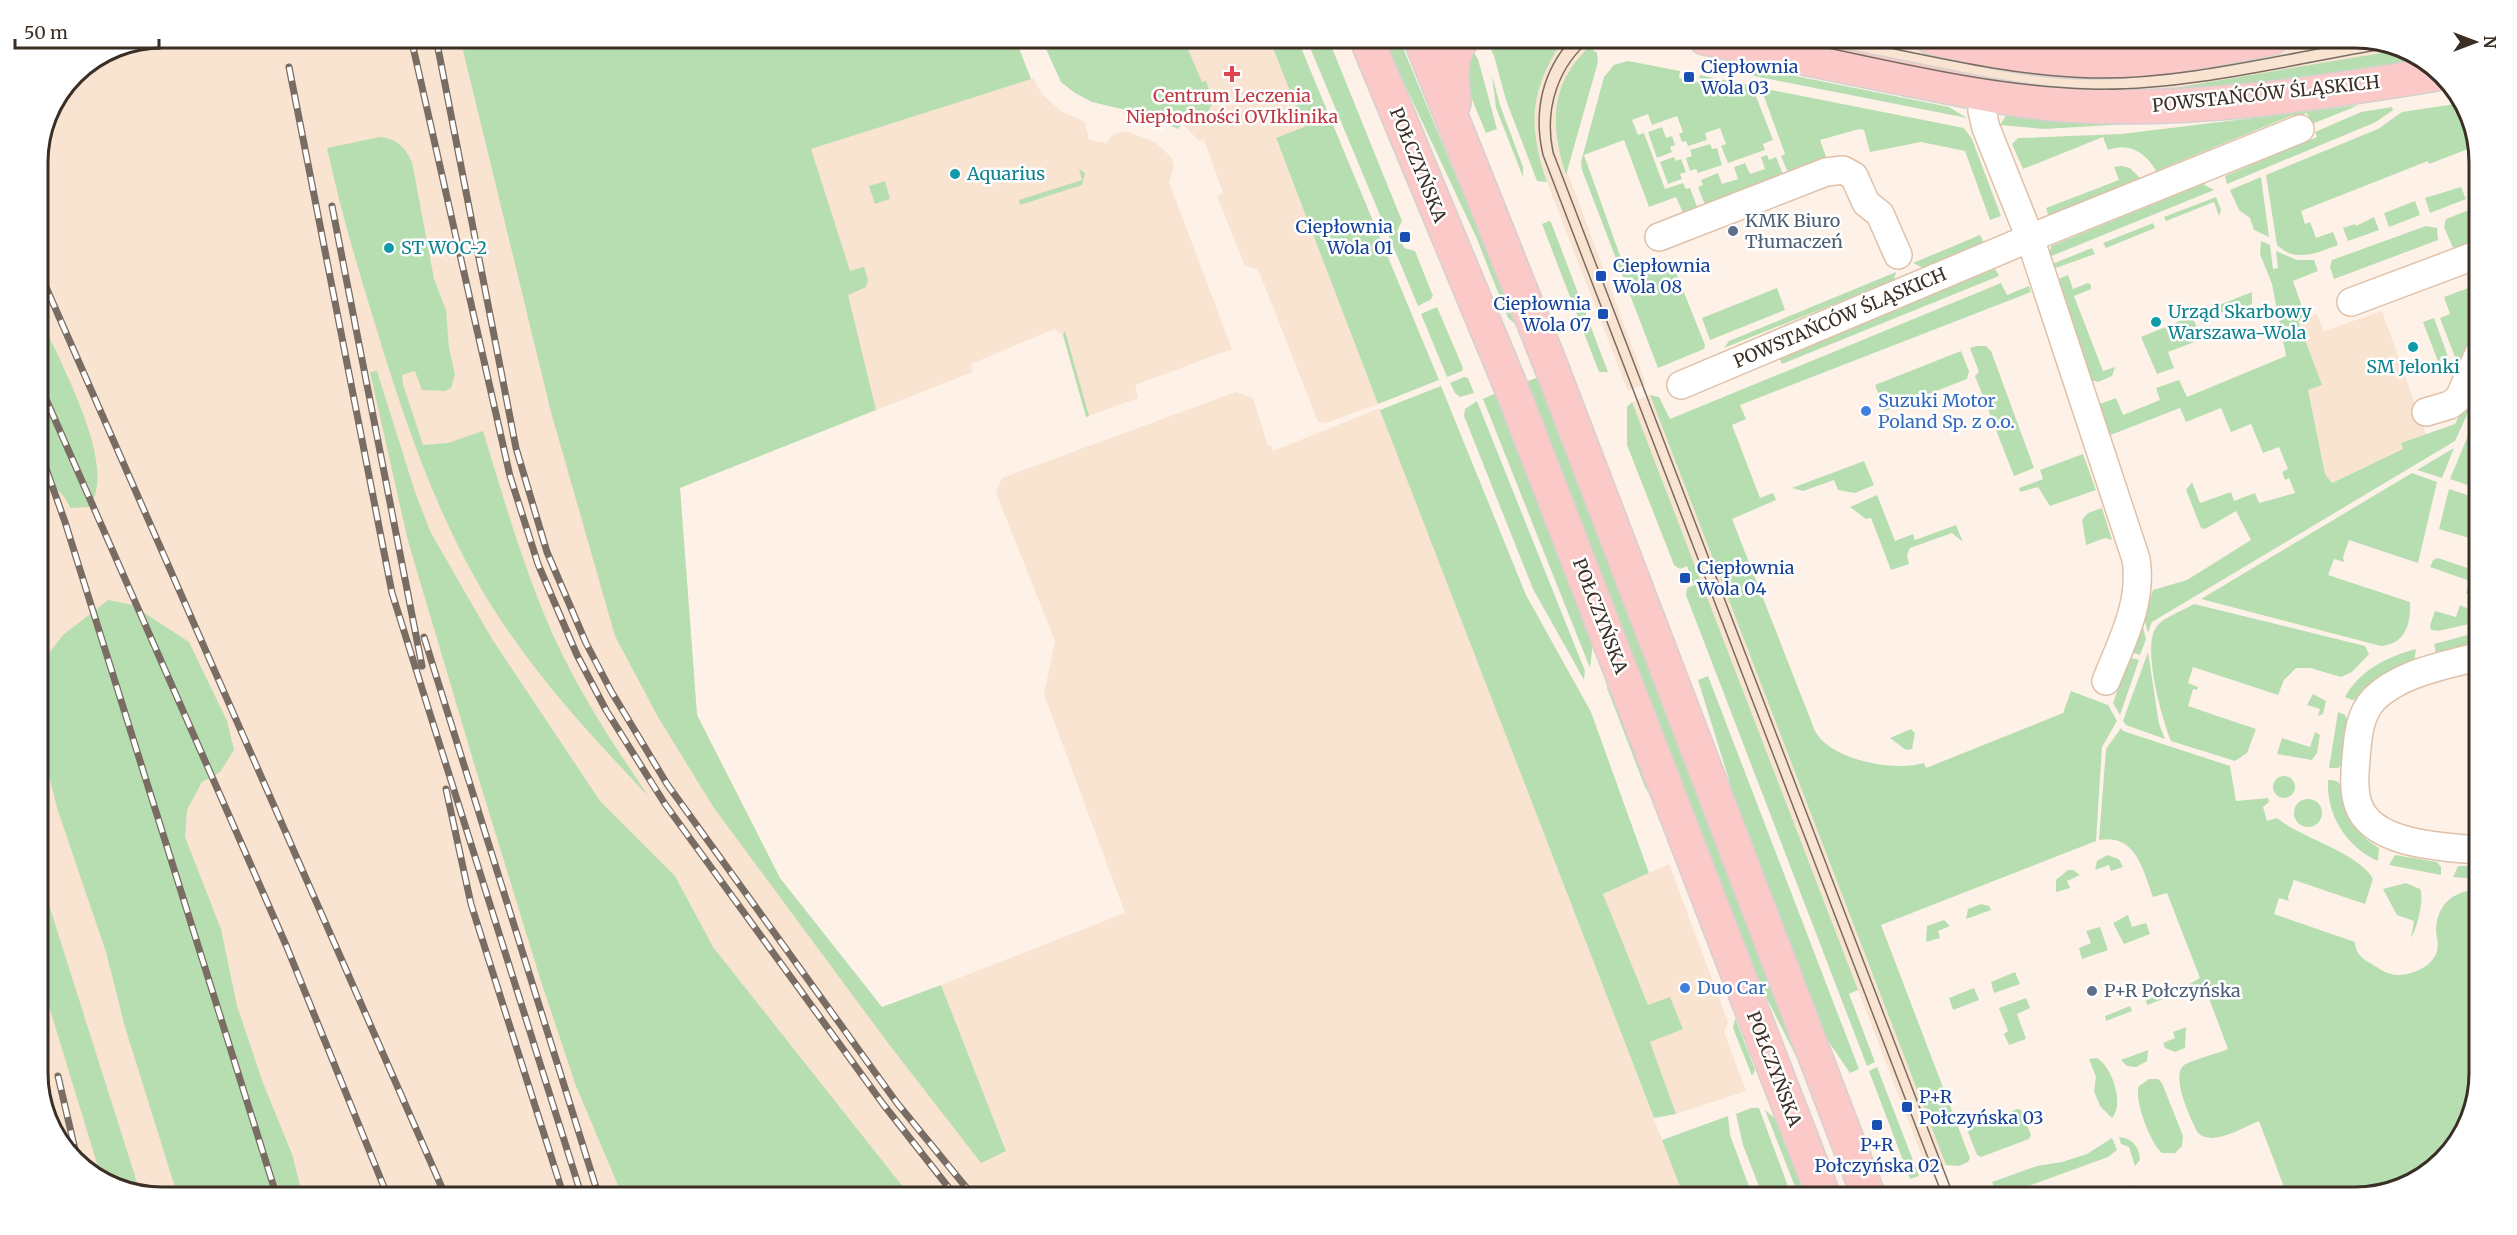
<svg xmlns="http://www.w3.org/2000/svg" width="2517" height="1235" viewBox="0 0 2517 1235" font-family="Merriweather,serif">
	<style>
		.built { fill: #f9e3d1 }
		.green { fill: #b7deb1 }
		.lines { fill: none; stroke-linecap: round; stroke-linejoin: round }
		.minor-casing { stroke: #dfc1a9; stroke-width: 30 }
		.major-casing { stroke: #d4d1cf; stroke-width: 36 }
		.minor { stroke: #fff; stroke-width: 27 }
		.major { stroke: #fac9c8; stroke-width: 33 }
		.tram { stroke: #796d63; stroke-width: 1.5 }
		.rail-casing { stroke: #796d63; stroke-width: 7 }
		.rail { stroke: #fff; stroke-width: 4.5; stroke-dasharray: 14; stroke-linecap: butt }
		.health-dot { fill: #e0444e; stroke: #fff; stroke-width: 2 }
		.transit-dot { fill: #1a4fb4; stroke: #fff; stroke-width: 2 }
		.culture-dot { fill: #0f9aa8; stroke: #fff; stroke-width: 2 }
		.service-dot { fill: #5c6f8a; stroke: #fff; stroke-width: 2 }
		.shop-dot { fill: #3f7fe0; stroke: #fff; stroke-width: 2 }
		.labels { text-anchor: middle; stroke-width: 5; stroke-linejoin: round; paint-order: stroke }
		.transit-label { font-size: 18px; fill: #164399; stroke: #fff; text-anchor: start }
		.street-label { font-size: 18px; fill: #3a2e25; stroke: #fff }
		.health-label { font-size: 18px; fill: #be3a42; stroke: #fff }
		.culture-label { font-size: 18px; fill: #0d838f; stroke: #fff; text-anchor: start }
		.service-label { font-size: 18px; fill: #4e5e75; stroke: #fff; text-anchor: start }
		.shop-label { font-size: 18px; fill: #366cbe; stroke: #fff; text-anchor: start }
		.rim { fill: none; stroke: #3a2e25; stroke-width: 3 }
	</style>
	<rect width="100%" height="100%" fill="#fef2e8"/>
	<g class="built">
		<polygon points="162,38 503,38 680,487 697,715 780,878 998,1155 1006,1151 941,985 1125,913 1044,694 1055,641 996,493 1002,478 1236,392 1253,398 1268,446 1271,445 1273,451 1380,408 1684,1197 162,1197 107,1185 59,1143 38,1082 38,154 47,114 74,74 115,47"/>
		<polygon points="1183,38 1269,38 1304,127 1276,139 1378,404 1326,423 1318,422 1258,269 1245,266 1217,196 1223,193 1204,140 1199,141 1182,123 1202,83"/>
		<polygon points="1750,38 1869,38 2002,64 2253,54 2355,38 2405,49 2176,89 2091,96"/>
		<polygon points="1562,42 1589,47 1573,65 1560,92 1555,121 1557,144 1646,384 1628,391 1547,182 1535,139 1534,113 1537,92 1546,68"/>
		<polygon points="1033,78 1042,94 1061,111 1085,122 1089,140 1107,143 1113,134 1126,131 1155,142 1172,158 1174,167 1169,182 1232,349 1135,385 1138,398 1086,417 1063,335 1054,329 971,364 973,372 876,410 811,149"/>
		<polygon points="2382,311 2426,435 2401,443 2403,449 2332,483 2325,474 2308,389 2321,385 2298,321 2317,314 2324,331"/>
		<polygon points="1650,395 1946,1165 1928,1172 1632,402"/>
		<polygon points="1669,864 1728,1022 1724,1032 1746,1091 1676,1114 1650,1042 1683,1028 1648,1005 1603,894"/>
	</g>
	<g class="green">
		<polygon points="460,38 1015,38 1031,79 811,149 850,271 864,267 868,280 866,287 848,295 876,410 680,488 697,715 780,878 882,1007 941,985 1006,1151 981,1163 885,1039 714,808 658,717 615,636 551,412"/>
		<polygon points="1041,38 1183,38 1202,82 1206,81 1213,103 1206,115 1182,123 1178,129 1147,115 1092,102 1075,93 1061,82"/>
		<polygon points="1269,38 1297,38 1439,380 1378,404 1276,138 1304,127"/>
		<polygon points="1306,38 1328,38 1402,221 1397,231 1404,248 1415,251 1433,296 1430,300 1418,306"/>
		<polygon points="1383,38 1399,38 1517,325 1508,318 1477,239"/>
		<path d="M 1487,38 L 1539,38 L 1562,42 C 1529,92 1528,126 1547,182 L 1537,181 L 1506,100 L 1494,56 L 1486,39 Z"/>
		<polygon points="2323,38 2355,38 2253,54 2252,52"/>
		<polygon points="1470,47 1478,59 1497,129 1486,133 1464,80"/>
		<path d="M 1589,47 L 1597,53 L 1598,62 L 1566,175 C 1550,127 1549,85 1589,47 Z"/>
		<polygon points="2405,49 2421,60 2272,85 2156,91"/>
		<polygon points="1628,61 1680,71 1679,78 1698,82 1700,75 1752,86 1773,140 1763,144 1765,150 1728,163 1721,146 1726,144 1720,128 1705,133 1707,140 1688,146 1686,141 1682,142 1679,134 1683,132 1677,116 1652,125 1648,114 1632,120 1638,135 1644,133 1665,189 1683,183 1686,189 1690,188 1699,212 1684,215 1676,197 1649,207 1624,140 1584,155 1627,275 1664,261 1673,265 1705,345 1704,349 1658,368 1582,170 1581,162 1604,77 1614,65"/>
		<polygon points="1755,68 1949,107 1967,118 1754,76"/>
		<polygon points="1492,75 1500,105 1523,167 1523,177 1496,108"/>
		<polygon points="1761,88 1964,128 1972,139 2001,216 1990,220 1965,151 1921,142 1870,152 1864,130 1859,129 1820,140 1828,162 1790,177 1781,156 1785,154"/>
		<path d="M 2462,103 L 2476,146 L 2429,164 L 2428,161 L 2301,211 L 2305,224 L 2310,222 L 2316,238 L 2333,232 L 2338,245 C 2317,253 2295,263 2277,245 L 2266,175 L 2378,129 L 2402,112 Z"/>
		<path d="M 2359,105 L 2312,124 L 2307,113 L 2296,117 L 2293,115 L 2156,171 C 2146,153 2129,142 2108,150 L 2103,137 L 2023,169 L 2012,144 L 2018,138 L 2121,134 Z"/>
		<polygon points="2392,107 2393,110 2376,122 2227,184 2225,176 2317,137 2315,132 2361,112"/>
		<polygon points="2007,114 2163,122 2044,129 2000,125"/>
		<polygon points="1662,127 1666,138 1672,136 1675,145 1670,147 1672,152 1657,158 1648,132"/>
		<path d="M 380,137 C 396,138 405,147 412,162 L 434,279 L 446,310 L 449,348 L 455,375 L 451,388 L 445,391 L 422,390 L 415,371 L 402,375 L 403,384 L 423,445 L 448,443 L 483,431 C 506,506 527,581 561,652 C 586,703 617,750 649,797 C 601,746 553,695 513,638 C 446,544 408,433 375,324 C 357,265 340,208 327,148 Z"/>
		<polygon points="1710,144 1712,149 1717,148 1722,165 1698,173 1696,169 1690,171 1686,158 1692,156 1690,150"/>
		<polygon points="1767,155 1769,160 1776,157 1785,179 1707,210 1698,187 1703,185 1701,180 1718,173 1722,184 1738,179 1734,167 1745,163 1750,174 1765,169 1761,157"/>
		<polygon points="1674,157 1676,161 1681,159 1686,172 1680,174 1682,179 1668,184 1660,162"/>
		<polygon points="2122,166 2130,168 2141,179 2048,215 2046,208 2119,180 2114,167"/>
		<polygon points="1079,169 1085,173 1082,185 1020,205 1019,200 1082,180"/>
		<polygon points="2261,177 2269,237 2254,230 2250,218 2239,210 2230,190"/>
		<polygon points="885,181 890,199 875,204 869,186"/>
		<polygon points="2203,184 2214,190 2049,257 2051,246"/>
		<polygon points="2461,187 2466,199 2430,213 2425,198"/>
		<polygon points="2216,197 2221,210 2219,216 2214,202 2166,221 2164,217"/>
		<polygon points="2415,201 2420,215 2389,227 2384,213"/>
		<polygon points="2479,206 2479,239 2453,248 2444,227 2446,219"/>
		<polygon points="2374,217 2379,230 2348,241 2343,228 2355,224 2356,226"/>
		<polygon points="1549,221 1551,222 1608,372 1599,372 1542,224"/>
		<polygon points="2153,223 2155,228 2106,248 2103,243"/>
		<polygon points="2426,226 2437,228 2438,240 2334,279 2330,267 2332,260"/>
		<polygon points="1980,235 1984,243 1923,268 1913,263"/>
		<polygon points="2261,241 2270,245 2273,269 2278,268 2276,251 2297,260 2314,260 2318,271 2293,281 2306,318 2298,321 2322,385 2308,390 2325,474 2332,483 2403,449 2401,443 2455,424 2466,402 2472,404 2455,441 2152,622 2148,633 2144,618 2153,590 2187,580 2251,540 2236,511 2205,529 2201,528 2186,490 2192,482 2200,503 2231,492 2234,501 2255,493 2259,503 2295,493 2289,478 2285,480 2282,472 2288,469 2279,447 2263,453 2251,424 2231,432 2221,408 2186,422 2180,408 2108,436 2097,405 2116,398 2123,415 2160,400 2156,388 2179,380 2187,397 2286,356 2272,284 2260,254"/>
		<polygon points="2092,248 2095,254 2053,269 2052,264"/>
		<polygon points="1995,269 1999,276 1782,364 1779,357"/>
		<polygon points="1896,272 1894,280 1724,348 1729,341"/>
		<polygon points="2068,275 2073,289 2088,283 2091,285 2091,289 2074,296 2103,371 2115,367 2112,376 2098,382 2089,379 2056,280"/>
		<path d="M 2001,283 L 2007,295 L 2029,286 L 2031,292 L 1740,405 L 1746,419 L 1732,425 L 1760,498 L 1773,493 L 1776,500 L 1732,519 L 1815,731 C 1831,760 1893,772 1924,763 L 1926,768 L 2063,713 L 2071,691 L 2108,705 L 2117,721 L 2102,747 L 2096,841 L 1881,925 L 1970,1158 L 1968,1162 L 1959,1166 L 1946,1165 L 1650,395 L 1659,397 L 1670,419 Z"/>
		<polygon points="2479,284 2479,334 2462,375 2440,318 2450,314 2444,297"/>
		<polygon points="1777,288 1785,310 1710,340 1702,318"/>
		<polygon points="2252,292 2252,304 2240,309 2238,305 2203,320 2199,313"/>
		<polygon points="1437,307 1463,368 1462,371 1447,377 1421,314"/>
		<path d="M 38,312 C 55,354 121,467 89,507 L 71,508 L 62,494 L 38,473 Z"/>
		<polygon points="2192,316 2202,339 2168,352 2174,368 2157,374 2141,337"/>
		<polygon points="2434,318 2452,368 2442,372 2423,322"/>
		<polygon points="1065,331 1089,416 1086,417 1063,335"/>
		<polygon points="1977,346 1986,346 1991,351 2034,468 2014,476 1975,376 1979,372 1970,348"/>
		<polygon points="1961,351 1969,371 1967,379 1885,411 1875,385"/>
		<polygon points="377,371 415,492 431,533 492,639 600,801 675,876 713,947 911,1197 623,1197 576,1086 539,975 473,760 408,541 370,372"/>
		<polygon points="1464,377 1468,378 1474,393 1460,397 1455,393 1450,383"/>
		<polygon points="1539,377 1855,1197 1851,1197 1798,1060 1757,979 1525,382"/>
		<polygon points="1441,386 1526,595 1591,712 1649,873 1603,894 1648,1005 1670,997 1683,1029 1650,1042 1676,1114 1654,1118 1380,410"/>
		<polygon points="1496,393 1593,643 1590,668 1483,399"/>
		<polygon points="1477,401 1585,671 1584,680 1533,589 1464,416 1465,409"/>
		<polygon points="1632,402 1858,990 1849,994 1875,1062 1867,1066 1686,595 1687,588 1694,585 1687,566 1680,569 1674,565 1627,445 1627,407"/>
		<polygon points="2479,409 2479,489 2450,479"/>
		<polygon points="2454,448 2442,478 2417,470"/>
		<polygon points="2083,454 2096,490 2050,506 2038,487 2020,492 2019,488 2043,479 2040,470"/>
		<polygon points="1864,461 1874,485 1855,493 1838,490 1834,480 1803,491 1792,488"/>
		<path d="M 2412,473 L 2437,482 L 2418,563 L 2349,540 L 2343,557 L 2344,562 L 2334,559 L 2328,575 L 2410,602 C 2411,623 2406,644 2381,646 L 2201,599 Z"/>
		<polygon points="2449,489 2479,499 2479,541 2439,529"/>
		<polygon points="1877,495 1895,541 1913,534 1915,540 1956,525 1963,542 1952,533 1910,548 1907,555 1909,564 1891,570 1871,518 1866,519 1850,507"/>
		<polygon points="2102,508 2112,540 2105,538 2086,545 2082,520 2088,513"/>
		<polygon points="2438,558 2479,572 2479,598 2466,593 2470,581 2430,567 2433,560"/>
		<polygon points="108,600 132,605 189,642 227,721 234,750 220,772 202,782 187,810 185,837 221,929 237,1006 263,1083 292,1154 303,1197 178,1197 125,1027 106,952 58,811 38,733 38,667 63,635"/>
		<path d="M 2194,604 L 2365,646 L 2369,654 L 2352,672 L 2341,677 L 2310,668 L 2296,668 L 2284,680 L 2278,695 L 2193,667 L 2188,683 L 2198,687 L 2197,690 L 2193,689 L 2188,706 L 2256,729 L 2247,753 L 2235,761 L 2171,741 C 2162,719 2141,646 2157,626 C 2164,617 2184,610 2194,604 Z"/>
		<polygon points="2460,605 2479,614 2478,622 2438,631 2431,630 2430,625 2435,611 2456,617"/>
		<polygon points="2142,623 2146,639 2140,655 2131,652"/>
		<polygon points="2479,632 2479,644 2436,653 2434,644"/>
		<path d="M 2416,649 L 2414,662 C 2391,667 2371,678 2358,699 L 2352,700 L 2345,697 C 2360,670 2387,657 2416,649 Z"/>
		<polygon points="2148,652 2159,724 2165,739 2126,725 2123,721"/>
		<polygon points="2129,657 2139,660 2120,715 2113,703"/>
		<polygon points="1708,676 1859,1069 1850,1073 1824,1035 1735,799 1698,680"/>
		<polygon points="1608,684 1652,798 1645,787 1607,688"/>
		<polygon points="2313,694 2326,701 2323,714 2318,716 2320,709 2307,705"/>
		<polygon points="2338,712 2345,715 2348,721 2341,765 2338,768 2329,768"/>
		<path d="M 2121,728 L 2123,731 L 2230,766 L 2236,801 L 2268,798 L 2269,802 L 2263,807 L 2267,821 L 2277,818 C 2301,838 2360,853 2373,879 L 2365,904 L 2294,880 L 2288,897 L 2289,901 L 2279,898 L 2274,914 L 2355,942 C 2355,952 2361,958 2370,963 C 2377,967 2383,972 2391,974 C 2406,978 2433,968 2437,951 C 2439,944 2436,936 2436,928 C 2438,902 2456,890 2479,890 L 2479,1073 L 2467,1128 L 2424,1177 L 2355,1197 L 2281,1197 L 2287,1195 L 2259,1121 C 2243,1127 2213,1147 2198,1133 C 2191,1120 2171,1077 2183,1066 C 2188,1061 2219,1053 2228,1049 L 2207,993 L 2192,997 L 2188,985 L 2200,978 L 2167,893 L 2153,897 C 2143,870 2136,833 2099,840 L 2106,749 Z"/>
		<polygon points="1911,729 1915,733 1912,749 1906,750 1890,738"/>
		<polygon points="2315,732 2320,735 2317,753 2312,760 2277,754 2282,738 2310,747"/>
		<circle cx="2284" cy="787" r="11"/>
		<path d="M 2328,780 C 2333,780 2338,780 2340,785 C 2343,791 2342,799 2344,804 C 2349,824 2362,838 2379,848 L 2378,861 C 2346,847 2326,814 2328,780 Z"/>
		<circle cx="2308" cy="813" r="14"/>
		<polygon points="2107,855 2119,859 2123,867 2111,871 2109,865 2095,870 2097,861"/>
		<polygon points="2395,855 2437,862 2441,867 2441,875 2389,865"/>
		<polygon points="2458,866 2479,866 2479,879 2453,877"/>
		<polygon points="38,870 140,1192 107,1185 102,1180 38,970"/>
		<polygon points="2068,870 2073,870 2080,875 2067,881 2070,888 2056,892 2056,880"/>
		<path d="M 2406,883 L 2420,889 C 2425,899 2416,931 2411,938 L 2414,921 L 2397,915 L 2383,889 Z"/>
		<polygon points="1981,904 1989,906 1991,910 1966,919 1968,909"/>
		<polygon points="2128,915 2132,927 2146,923 2150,934 2124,944 2113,923"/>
		<polygon points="1944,920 1950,926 1938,931 1940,938 1926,942 1927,926"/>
		<polygon points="2100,927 2108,950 2082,959 2079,948 2091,943 2086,931"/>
		<polygon points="2015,972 2020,984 1994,993 1991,982"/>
		<polygon points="1974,988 1979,1000 1953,1010 1949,998"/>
		<polygon points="2171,990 2174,995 2147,1005 2146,1000"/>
		<polygon points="2026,998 2030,1008 2017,1014 2026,1039 2009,1045 2004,1034 2008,1031 1999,1008"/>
		<polygon points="2130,1006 2132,1011 2106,1021 2105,1016"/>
		<polygon points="1735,1018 1755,1070 1752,1076 1733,1028"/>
		<polygon points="2186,1027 2185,1048 2175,1052 2165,1048 2163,1043 2175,1038 2173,1032"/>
		<polygon points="2148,1050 2147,1061 2136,1067 2127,1066 2121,1060"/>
		<path d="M 2097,1058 C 2112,1067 2125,1104 2112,1118 L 2100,1106 L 2094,1091 L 2096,1077 L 2089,1059 Z"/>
		<polygon points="1877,1067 1919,1176 1910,1179 1869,1071"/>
		<path d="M 2149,1079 L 2158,1079 L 2162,1083 L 2183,1136 L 2182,1146 L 2175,1153 L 2162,1153 C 2151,1145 2133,1098 2139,1086 Z"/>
		<polygon points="1751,1108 1759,1108 1792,1197 1763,1197 1743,1145 1736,1114"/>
		<polygon points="2017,1109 2021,1110 2031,1135 2029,1139 1981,1157 1977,1155 1968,1132 1970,1128"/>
		<polygon points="1765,1110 1777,1120 1807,1197 1799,1197"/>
		<polygon points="1728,1116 1730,1135 1753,1197 1684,1197 1662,1140"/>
		<path d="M 2119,1137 C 2132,1138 2139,1146 2140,1160 L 2135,1166 L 2129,1147 L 2121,1144 Z"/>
		<polygon points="2112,1138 2117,1150 2108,1157 1998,1197 1992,1182 2037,1166 2062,1162 2087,1154"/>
		<polygon points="2136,1185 2137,1192 2123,1197 2107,1197"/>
	</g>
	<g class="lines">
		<g class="minor-casing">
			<g id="minor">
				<path d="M 1984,94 L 1982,111 L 1986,128 L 2030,238 L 2136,559 C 2143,602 2122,641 2106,681"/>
				<polyline points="1659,237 1826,172 1843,170 1854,176 1866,203 1880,214 1898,255"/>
				<polyline points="2351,302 2479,254"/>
				<polyline points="1681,385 2030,238 2300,129"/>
				<polyline points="2426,412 2450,405 2459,398 2479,353"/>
				<path d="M 2479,656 C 2445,666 2401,672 2374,699 C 2359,715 2358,737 2356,758 C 2355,773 2353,789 2358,804 C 2371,845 2443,847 2479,850"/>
			</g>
		</g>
		<g class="major-casing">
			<g id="major">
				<polyline points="1366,38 1513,392 1824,1197"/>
				<polyline points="1420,38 1551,366 1869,1197"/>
				<path d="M 1705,38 C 1769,51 1833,64 1897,77 C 1953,88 2009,101 2067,105 C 2190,113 2316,94 2437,74"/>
				<path d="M 1932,38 C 1972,47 2012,57 2054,60 C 2128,67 2200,53 2272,38"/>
				<path d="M 1454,103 C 1452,80 1448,58 1463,38"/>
			</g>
		</g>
		<use href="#minor" class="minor"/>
		<use href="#major" class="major"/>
		<g class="tram">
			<path d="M 1572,38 C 1542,71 1533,112 1543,155 L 1943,1197"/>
			<path d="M 1593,38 C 1558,65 1544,109 1553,152 L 1954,1197"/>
			<path d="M 1780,38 C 1881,58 1985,86 2089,89 C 2186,92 2297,63 2394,47"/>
			<path d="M 1841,38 C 1924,54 2008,76 2092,78 C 2181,80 2278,55 2366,40"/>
		</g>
		<g class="rail-casing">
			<g id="rail">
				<polyline points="411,38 510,476 538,564 577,655 606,710 665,804 883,1104 956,1197"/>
				<polyline points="436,38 516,448 547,552 586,643 611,691 667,784 897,1103 974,1197"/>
				<polyline points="289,67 392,593 582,1197"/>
				<polyline points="332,206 422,666"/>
				<polyline points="38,269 446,1197"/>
				<polyline points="38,381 286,945 388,1197"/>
				<polyline points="38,446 65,522 277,1197"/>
				<polyline points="424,637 599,1197"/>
				<polyline points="446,789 471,904 564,1197"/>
				<polyline points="58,1076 77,1158"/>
			</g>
		</g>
		<use href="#rail" class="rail"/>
	</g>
	<path class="health-dot" d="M1229 65h6v6h6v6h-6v6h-6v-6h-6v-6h6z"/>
	<g class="transit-dot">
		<rect x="1683" y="71" width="12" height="12" rx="3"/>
		<rect x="1399" y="231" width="12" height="12" rx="3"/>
		<rect x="1595" y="270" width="12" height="12" rx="3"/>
		<rect x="1597" y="308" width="12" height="12" rx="3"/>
		<rect x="1679" y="572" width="12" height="12" rx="3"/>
		<rect x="1901" y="1101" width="12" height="12" rx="3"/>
		<rect x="1871" y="1119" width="12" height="12" rx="3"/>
	</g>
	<g class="culture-dot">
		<circle cx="955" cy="174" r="6"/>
		<circle cx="389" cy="248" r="6"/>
		<circle cx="2156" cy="322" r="6"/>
		<circle cx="2413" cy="347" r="6"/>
	</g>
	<g class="service-dot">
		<circle cx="1733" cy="231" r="6"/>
		<circle cx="2092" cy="991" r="6"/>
	</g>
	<g class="shop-dot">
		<circle cx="1866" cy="411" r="6"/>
		<circle cx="1685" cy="988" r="6"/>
	</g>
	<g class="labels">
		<g class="transit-label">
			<text x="1701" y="73">Ciepłownia<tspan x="1701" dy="21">Wola 03</tspan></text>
			<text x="1393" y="233" text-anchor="end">Ciepłownia<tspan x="1393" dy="21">Wola 01</tspan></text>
			<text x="1613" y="272">Ciepłownia<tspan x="1613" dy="21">Wola 08</tspan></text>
			<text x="1591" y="310" text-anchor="end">Ciepłownia<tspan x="1591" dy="21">Wola 07</tspan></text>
			<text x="1697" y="574">Ciepłownia<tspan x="1697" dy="21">Wola 04</tspan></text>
			<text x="1919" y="1103">P+R<tspan x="1919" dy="21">Połczyńska 03</tspan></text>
			<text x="1877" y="1151" text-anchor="middle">P+R<tspan x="1877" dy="21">Połczyńska 02</tspan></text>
		</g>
		<g class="street-label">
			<text transform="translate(2266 94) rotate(-6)" y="6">POWSTAŃCÓW ŚLĄSKICH</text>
			<text transform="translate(1418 165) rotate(68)" y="6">POŁCZYŃSKA</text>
			<text transform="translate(1840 318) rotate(-23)" y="6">POWSTAŃCÓW ŚLĄSKICH</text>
			<text transform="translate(1600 616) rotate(69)" y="6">POŁCZYŃSKA</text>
			<text transform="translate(1774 1069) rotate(69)" y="6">POŁCZYŃSKA</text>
		</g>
		<g class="health-label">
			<text x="1232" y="102">Centrum Leczenia<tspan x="1232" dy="21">Niepłodności OVIklinika</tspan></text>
		</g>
		<g class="culture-label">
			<text x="967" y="180">Aquarius</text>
			<text x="401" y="254">ST WOC-2</text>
			<text x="2168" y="318">Urząd Skarbowy<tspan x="2168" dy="21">Warszawa-Wola</tspan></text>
			<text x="2413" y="373" text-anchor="middle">SM Jelonki</text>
		</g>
		<g class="service-label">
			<text x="1745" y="227">KMK Biuro<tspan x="1745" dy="21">Tłumaczeń</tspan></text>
			<text x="2104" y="997">P+R Połczyńska</text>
		</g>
		<g class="shop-label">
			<text x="1878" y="407">Suzuki Motor<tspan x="1878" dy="21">Poland Sp. z o.o.</tspan></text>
			<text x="1697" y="994">Duo Car</text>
		</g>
	</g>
	<path d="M0 0H2517V1235H0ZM162 48H2355A114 114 0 0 1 2469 162V1073A114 114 0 0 1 2355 1187H162A114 114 0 0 1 48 1073V162A114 114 0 0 1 162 48Z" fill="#fff" fill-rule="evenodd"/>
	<path class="rim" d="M162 48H2355A114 114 0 0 1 2469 162V1073A114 114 0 0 1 2355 1187H162A114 114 0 0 1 48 1073V162A114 114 0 0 1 162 48Z"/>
	<g transform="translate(2475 42) rotate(90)" stroke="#ffffff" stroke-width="4.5" paint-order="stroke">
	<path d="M0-4.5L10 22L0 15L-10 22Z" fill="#3a2e25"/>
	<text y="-9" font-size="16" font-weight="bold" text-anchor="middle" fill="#3a2e25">N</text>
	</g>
	<path d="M15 39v9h144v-9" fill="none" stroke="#3a2e25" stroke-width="3"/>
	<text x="24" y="39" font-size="18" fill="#3a2e25" stroke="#ffffff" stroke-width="4.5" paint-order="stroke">50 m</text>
</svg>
